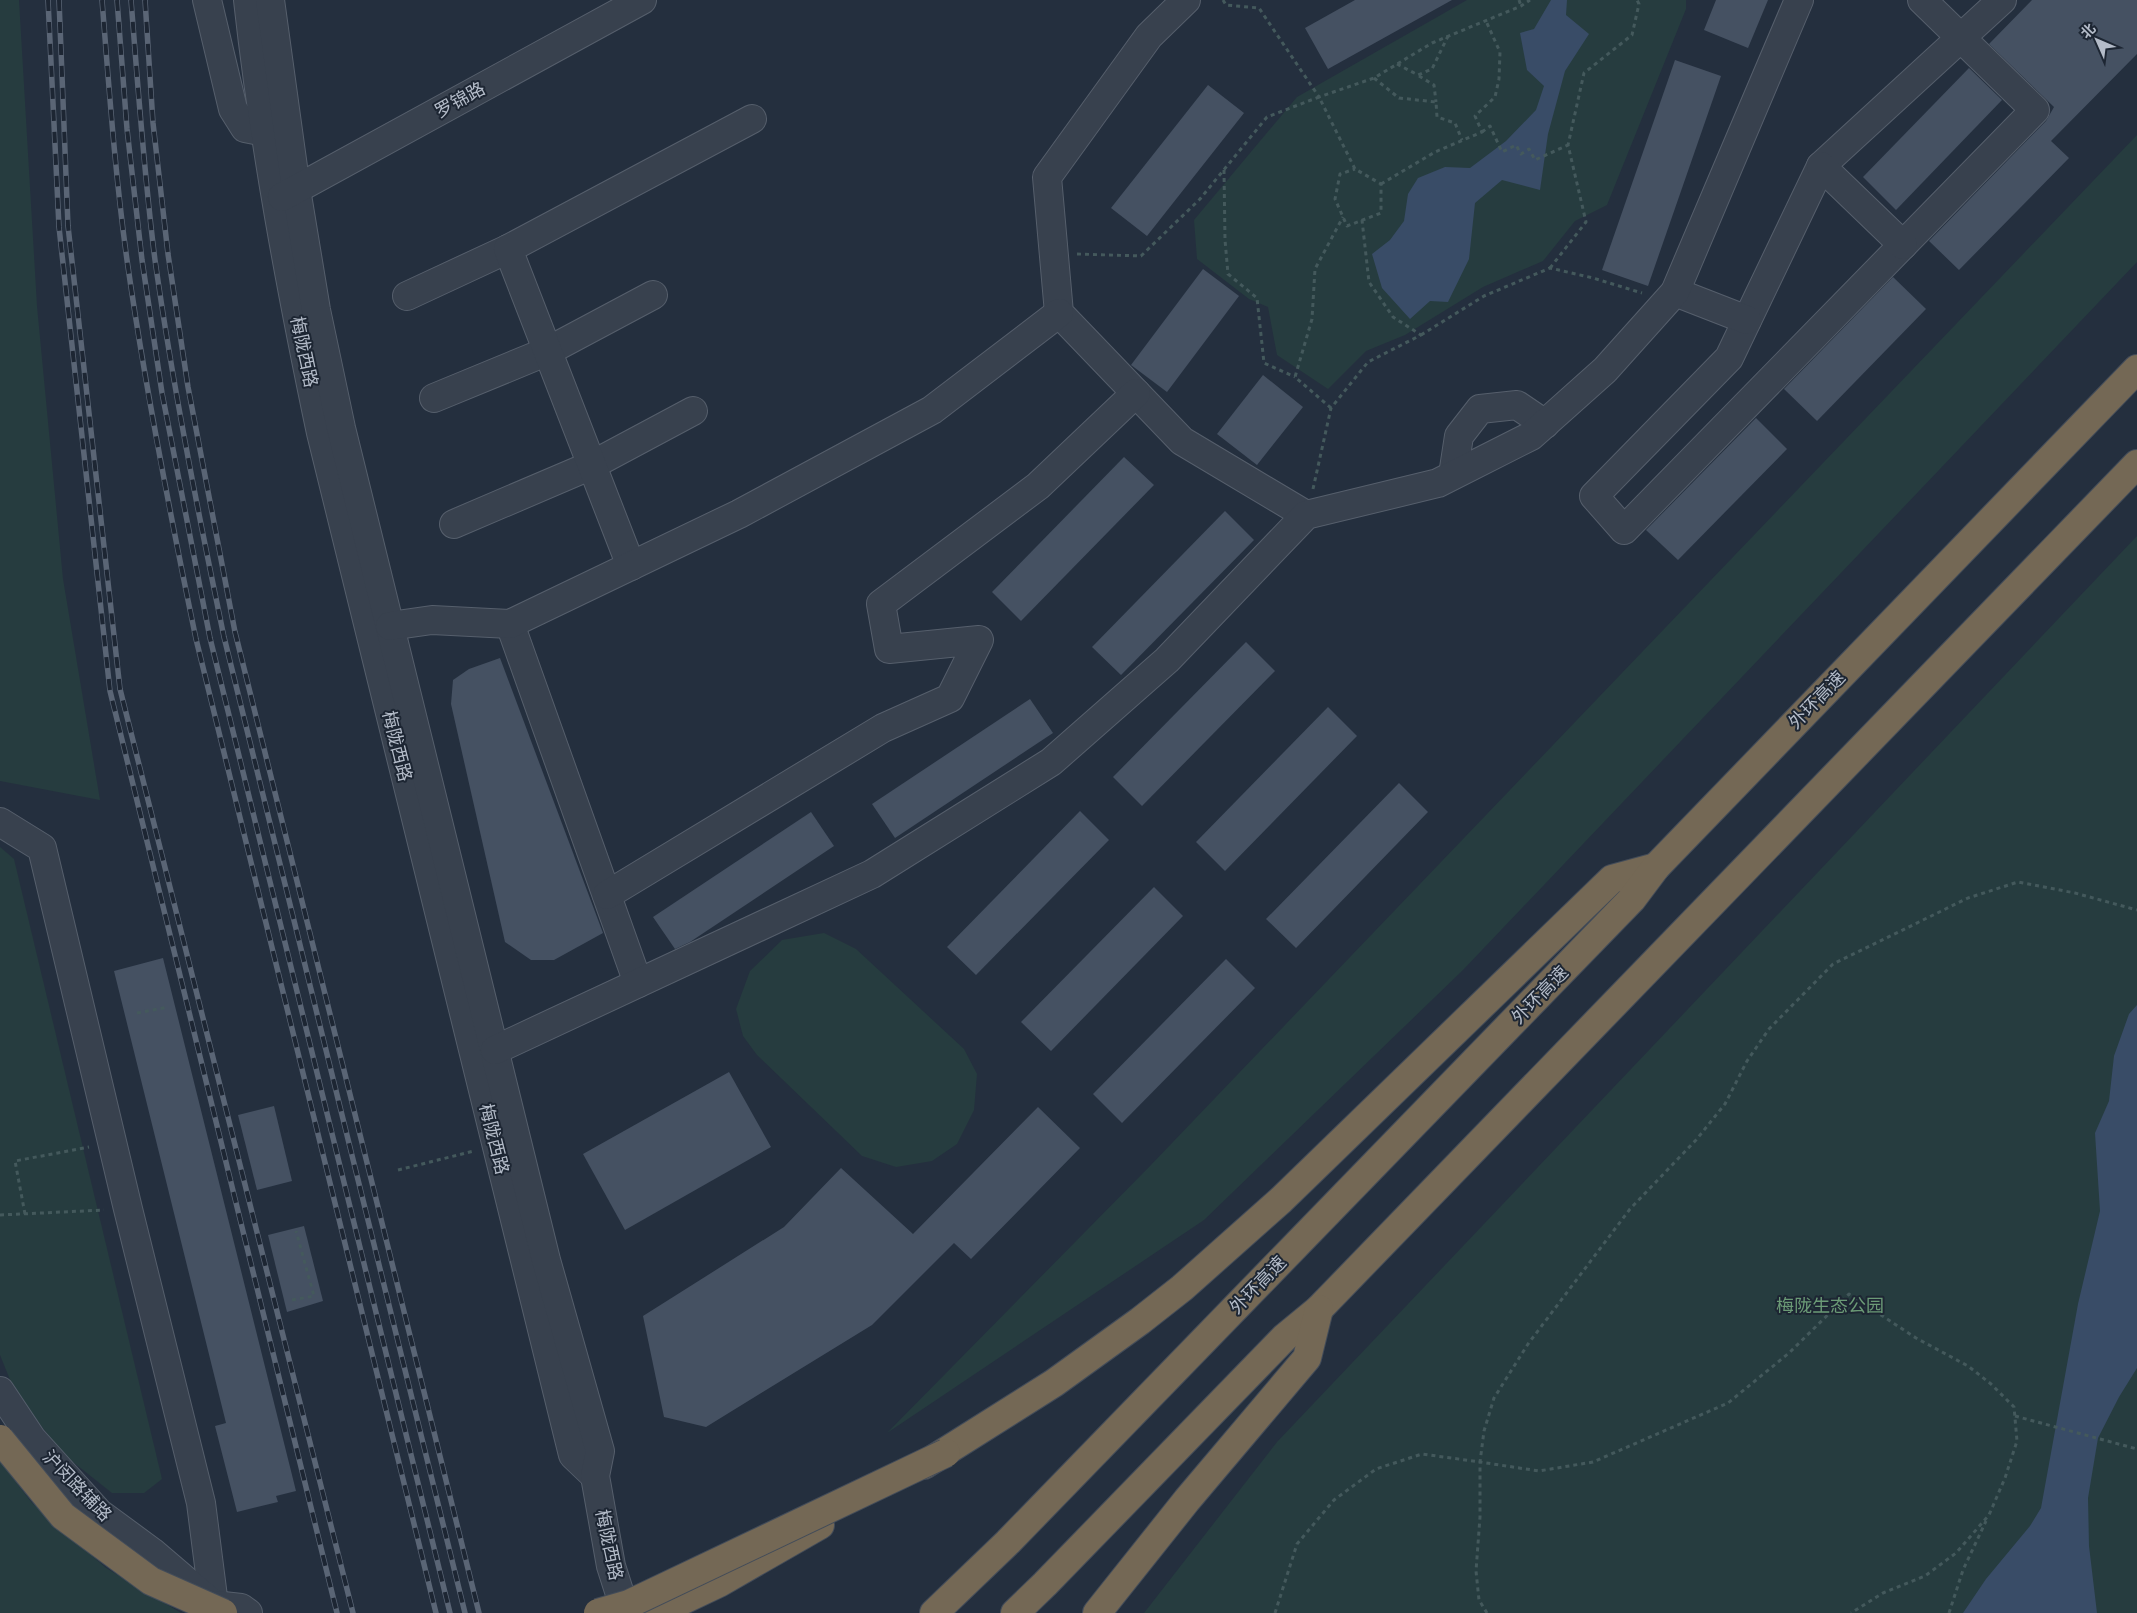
<svg xmlns="http://www.w3.org/2000/svg" width="2137" height="1613" viewBox="0 0 2137 1613" font-family="Inter,'Noto Sans SC',sans-serif">
	<style>
		.green { fill: #263c3f }
		.water { fill: #394c67 }
		.building { fill: #455162 }
		.lines { fill: none; stroke-linecap: round; stroke-linejoin: round }
		.minor-casing { stroke: #565f6c; stroke-width: 30 }
		.highway-casing { stroke: #434c59; stroke-width: 30 }
		.path { stroke: #44595c; stroke-width: 3; stroke-dasharray: 4 4; stroke-linecap: butt }
		.minor { stroke: #38414e; stroke-width: 28 }
		.highway { stroke: #746855; stroke-width: 28 }
		.rail-casing { stroke: #5a6575; stroke-width: 5.5 }
		.rail { stroke: #1d2633; stroke-width: 4; stroke-dasharray: 11; stroke-linecap: butt }
		.highway-bridge-casing { stroke: #434c59; stroke-width: 30; stroke-linecap: butt }
		.highway-bridge { stroke: #746855; stroke-width: 28 }
		.labels { text-anchor: middle; stroke-width: 4; stroke-linejoin: round; paint-order: stroke }
		.street-label { font-size: 18px; fill: #b4bcc9; stroke: #1d2633 }
		.park-label { font-size: 18px; fill: #6b9a76; stroke: #1d2633 }
	</style>
	<rect width="100%" height="100%" fill="#242f3e"/>
	<g class="green">
		<polygon points="0,0 19,0 37,306 63,579 100,800 0,781"/>
		<polygon points="1467,0 1686,0 1686,9 1607,205 1575,221 1543,261 1483,287 1405,335 1366,351 1328,389 1277,355 1268,307 1249,299 1197,259 1194,220 1297,97"/>
		<polygon points="2137,135 2137,262 1463,970 1204,1220 887,1433 1150,1166"/>
		<polygon points="2137,536 2137,1613 1144,1613 1277,1442"/>
		<polygon points="0,847 14,859 162,1479 144,1493 112,1493 63,1454 15,1392 0,1355"/>
		<polygon points="824,933 856,949 964,1049 977,1074 974,1110 957,1144 932,1161 896,1167 862,1156 757,1055 743,1036 736,1009 750,971 782,940"/>
		<polygon points="0,1461 32,1503 106,1568 181,1613 0,1613"/>
	</g>
	<g class="water">
		<polygon points="1551,0 1567,0 1566,15 1589,34 1565,71 1548,134 1540,190 1502,180 1475,203 1469,259 1448,302 1430,301 1410,319 1382,288 1372,254 1390,240 1404,221 1408,194 1418,178 1445,167 1470,168 1506,141 1536,110 1544,86 1527,70 1520,33 1534,29"/>
		<polygon points="2137,1005 2137,1368 2119,1397 2098,1438 2088,1498 2089,1546 2097,1613 1963,1613 1986,1579 2030,1526 2041,1508 2078,1304 2100,1211 2095,1133 2109,1101 2114,1056 2129,1014"/>
	</g>
	<g class="building">
		<polygon points="1355,0 1452,0 1328,69 1305,28"/>
		<polygon points="1716,0 1768,0 1748,48 1704,30"/>
		<polygon points="2032,0 2137,0 2137,54 2051,141 2069,158 1959,270 1929,241 2046,121 2054,107 1989,44"/>
		<polygon points="1675,60 1721,76 1648,286 1602,270"/>
		<polygon points="1969,68 2002,100 1896,210 1863,177"/>
		<polygon points="1208,85 1244,113 1147,236 1111,208"/>
		<polygon points="1203,269 1239,296 1167,392 1131,365"/>
		<polygon points="1893,277 1926,309 1817,421 1784,389"/>
		<polygon points="1263,375 1303,407 1257,465 1217,434"/>
		<polygon points="1756,418 1787,449 1678,560 1646,530"/>
		<polygon points="1124,457 1154,485 1021,621 992,592"/>
		<polygon points="1225,511 1254,540 1121,675 1092,647"/>
		<polygon points="1246,642 1275,671 1142,806 1113,777"/>
		<polygon points="500,658 603,933 554,960 531,960 505,942 451,704 453,680 469,669"/>
		<polygon points="1030,699 1053,733 895,838 872,804"/>
		<polygon points="1328,707 1357,736 1225,871 1196,842"/>
		<polygon points="1399,783 1428,812 1296,948 1266,919"/>
		<polygon points="1080,811 1109,840 976,975 947,947"/>
		<polygon points="811,812 834,846 690,942 675,949 653,917"/>
		<polygon points="1154,887 1183,916 1051,1051 1021,1022"/>
		<polygon points="163,958 296,1491 276,1496 278,1502 237,1512 215,1426 226,1423 114,971"/>
		<polygon points="1226,959 1255,988 1122,1123 1093,1094"/>
		<polygon points="729,1072 771,1147 625,1230 583,1154"/>
		<polygon points="274,1106 292,1181 257,1190 238,1115"/>
		<polygon points="1038,1107 1080,1148 971,1259 954,1243 872,1325 706,1427 664,1417 643,1316 784,1227 841,1168 913,1234"/>
		<polygon points="304,1226 323,1301 287,1312 268,1235"/>
	</g>
	<g class="lines">
		<g class="minor-casing">
			<g id="minor">
				<polyline points="207,0 233,109 245,128 265,132"/>
				<path d="M 248,0 C 264,146 291,290 321,433 L 573,1455 L 595,1476"/>
				<polyline points="270,0 296,189 316,310 341,428 546,1260 600,1451 595,1476 611,1566 626,1613"/>
				<polyline points="1186,0 1149,36 1047,177 1059,313 1182,441 1306,515"/>
				<polyline points="1922,0 2035,110 1624,530 1594,496 1729,358 1821,166 2002,0"/>
				<polyline points="1821,166 1903,245"/>
				<polyline points="282,197 642,0"/>
				<polyline points="1675,292 1747,320"/>
				<polyline points="407,296 508,249"/>
				<polyline points="434,398 548,351 653,295"/>
				<polyline points="1453,475 1459,436 1480,409 1517,405 1545,424"/>
				<polyline points="454,524 592,465 693,411"/>
				<polyline points="631,566 508,249 752,119"/>
				<polyline points="510,624 638,983"/>
				<polyline points="390,626 432,620 510,624 739,514 932,410 1059,313"/>
				<polyline points="0,822 42,848 128,1209 201,1503 214,1605 219,1613"/>
				<polyline points="607,895 883,728 950,698 979,640 889,649 881,604 1038,486 1136,393"/>
				<polyline points="495,1050 872,874 1051,762 1167,660 1306,515 1438,483 1531,436 1605,370 1675,292 1799,0"/>
				<polyline points="0,1391 32,1439 99,1513 152,1552 214,1605"/>
				<polyline points="214,1605 241,1608 248,1613"/>
			</g>
		</g>
		<g class="highway-casing">
			<g id="highway">
				<polyline points="924,1465 1054,1383 1140,1321 1182,1288 1281,1200 1612,879 1656,867"/>
				<polyline points="656,1613 719,1583 820,1525"/>
				<polyline points="934,1613 1008,1542 1632,899 1656,867 2137,369"/>
				<polyline points="1015,1613 1045,1584 1285,1337 1319,1309 2137,464"/>
				<polyline points="1097,1613 1187,1500 1307,1358 1319,1309"/>
			</g>
		</g>
		<g class="path">
			<polyline points="1223,0 1226,5 1259,8 1319,97 1374,78 1432,43 1521,6 1530,0"/>
			<polyline points="1519,0 1521,6"/>
			<polyline points="1397,64 1418,75 1432,69 1448,36"/>
			<polyline points="1419,76 1434,85 1436,102"/>
			<polyline points="1374,78 1399,98 1436,102 1437,117 1455,123 1462,140"/>
			<polyline points="1482,132 1490,126 1502,152 1516,145 1521,154 1529,149 1535,160 1568,145"/>
			<polyline points="1224,170 1225,240 1228,274 1257,298 1264,363 1295,377"/>
			<polyline points="1381,184 1435,152 1482,132 1475,116 1495,97 1499,79 1500,52 1486,21"/>
			<polyline points="1077,254 1141,256 1200,199 1267,117 1319,97 1355,169 1381,184 1381,213 1347,226 1335,199 1340,174 1355,169"/>
			<polyline points="1550,268 1586,222 1568,145 1584,73 1632,35 1639,4 1637,0"/>
			<polyline points="1421,335 1484,296 1550,268 1593,278 1642,293"/>
			<polyline points="1331,408 1295,377 1312,319 1315,269 1343,217"/>
			<polyline points="1313,489 1331,408 1368,362 1421,335 1393,317 1369,282 1362,220"/>
			<polyline points="137,1013 168,1007"/>
			<polyline points="398,1170 474,1151"/>
			<polyline points="25,1214 15,1161 89,1147"/>
			<polyline points="0,1215 104,1210"/>
			<polyline points="292,1300 314,1296 296,1231"/>
			<polyline points="2015,1416 2137,1449"/>
			<polyline points="1275,1613 1297,1544 1334,1500 1376,1469 1422,1454 1480,1462 1484,1431 1494,1398 1528,1344 1630,1209 1696,1140 1725,1104 1747,1061 1769,1029 1833,964 1968,898 2018,882 2075,893 2137,910"/>
			<polyline points="1487,1613 1479,1600 1476,1571 1480,1517 1480,1462 1539,1471 1593,1462 1728,1403 1789,1353 1849,1294 1916,1338 1968,1366 1991,1384 2014,1407 2017,1441 2005,1478 1989,1515 1956,1553 1925,1576 1883,1593 1851,1613"/>
			<polyline points="1949,1613 1963,1570 1986,1521"/>
		</g>
		<use href="#minor" class="minor"/>
		<use href="#highway" class="highway"/>
		<g class="rail-casing">
			<g id="rail">
				<polyline points="48,0 59,227 110,691 337,1613"/>
				<polyline points="59,0 68,226 120,689 353,1613"/>
				<path d="M 102,0 C 109,87 115,174 127,260 C 145,387 170,514 196,639 L 436,1613"/>
				<polyline points="117,0 127,129 142,260 162,393 210,638 450,1613"/>
				<path d="M 131,0 C 138,87 144,174 155,260 C 173,387 198,512 224,637 L 465,1613"/>
				<polyline points="145,0 153,123 168,254 188,387 235,632 479,1613"/>
			</g>
		</g>
		<use href="#rail" class="rail"/>
		<g class="highway-bridge-casing">
			<g id="highway-bridge">
				<polyline points="0,1439 63,1516 151,1581 223,1613"/>
				<polyline points="598,1613 629,1604 946,1453"/>
			</g>
		</g>
		<use href="#highway-bridge" class="highway-bridge"/>
	</g>
	<g class="labels">
		<g class="street-label">
			<text transform="translate(460 100) rotate(-29)" y="6">罗锦路</text>
			<text transform="translate(304 352) rotate(78)" y="6">梅陇西路</text>
			<text transform="translate(1817 700) rotate(-46)" y="6">外环高速</text>
			<text transform="translate(397 746) rotate(76)" y="6">梅陇西路</text>
			<text transform="translate(1540 995) rotate(-46)" y="6">外环高速</text>
			<text transform="translate(494 1139) rotate(76)" y="6">梅陇西路</text>
			<text transform="translate(1258 1285) rotate(-46)" y="6">外环高速</text>
			<text transform="translate(77 1486) rotate(46)" y="6">沪闵路辅路</text>
			<text transform="translate(609 1545) rotate(78)" y="6">梅陇西路</text>
		</g>
		<g class="park-label">
			<text x="1830" y="1312">梅陇生态公园</text>
		</g>
	</g>
	<g transform="translate(2097 40) rotate(315)" stroke="#1d2633" stroke-width="4" paint-order="stroke">
	<path d="M0-4L9 19L0 12L-9 19Z" fill="#b4bcc9"/>
	<text y="-8" font-size="14" font-weight="bold" text-anchor="middle" fill="#b4bcc9">北</text>
	</g>
</svg>
